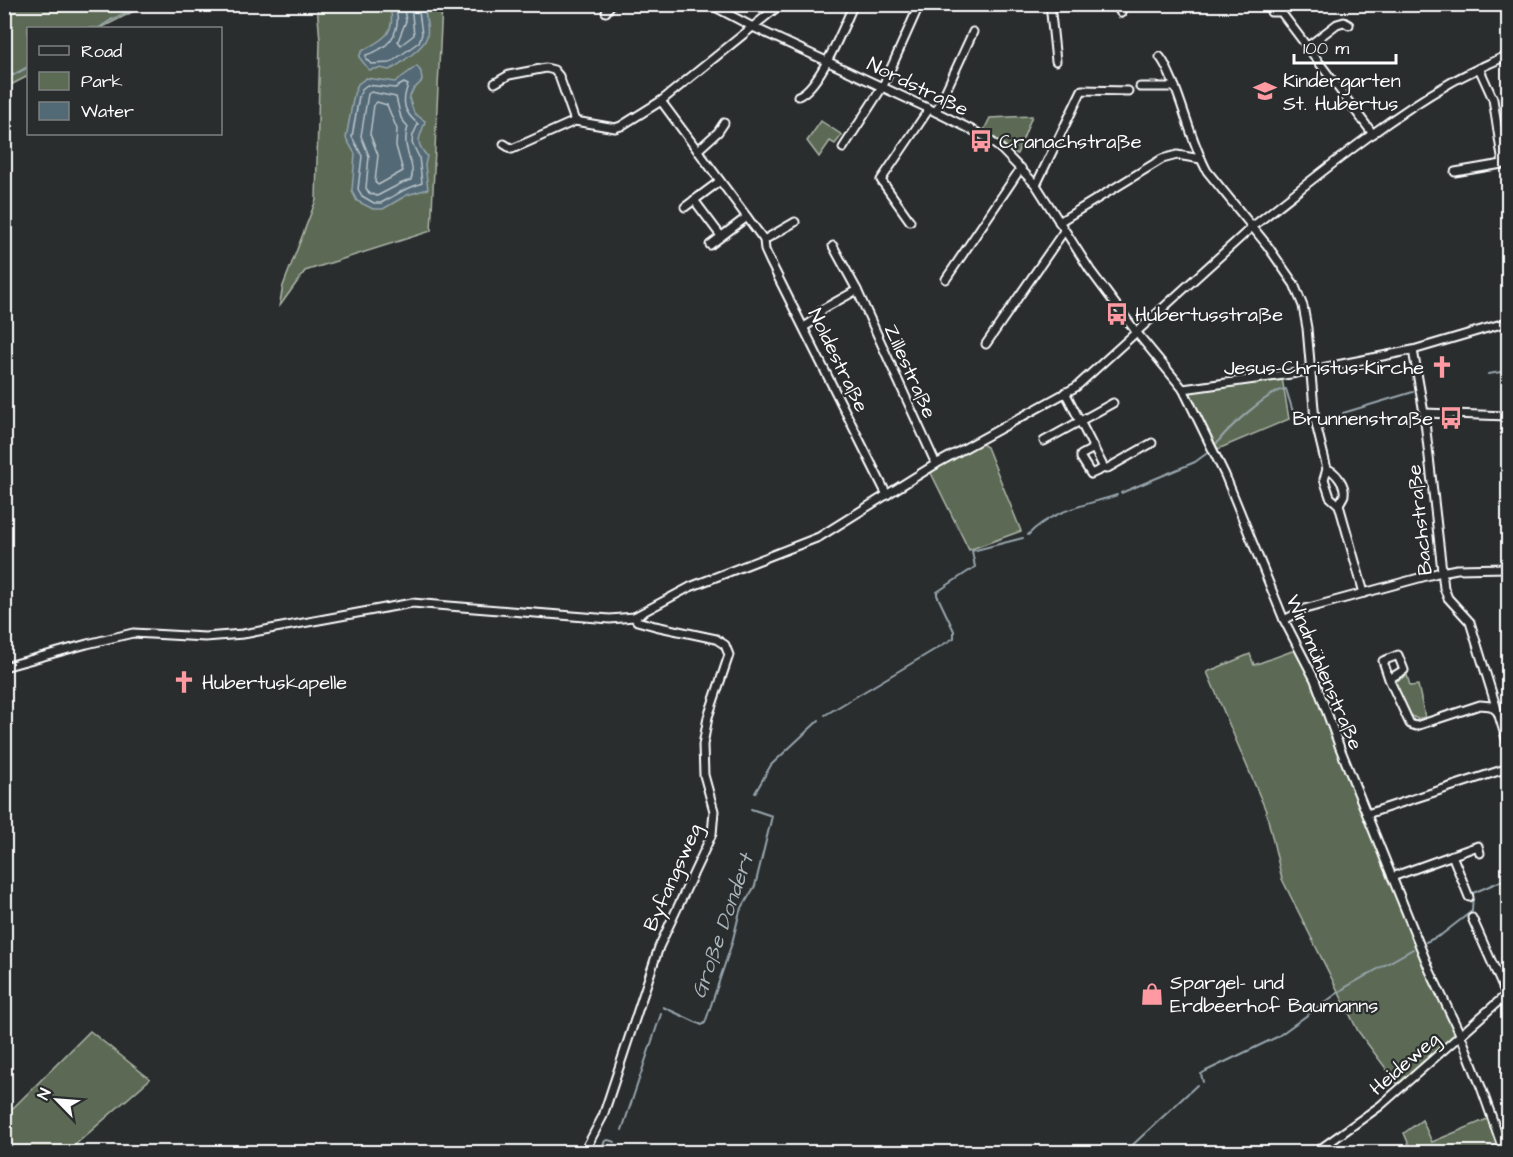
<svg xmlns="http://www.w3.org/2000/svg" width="1513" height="1157" viewBox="0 0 1513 1157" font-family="'Architects Daughter',sans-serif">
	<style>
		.green { fill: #5b6b54; stroke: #adb5aa; stroke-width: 1.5 }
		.water { fill: #526976; stroke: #97a5ad; stroke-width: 1.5 }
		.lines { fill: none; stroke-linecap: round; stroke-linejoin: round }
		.shore { stroke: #bac3c8; stroke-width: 1.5 }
		.stream { stroke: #97a5ad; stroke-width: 2 }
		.minor-casing { stroke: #fff; stroke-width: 11 }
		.minor { stroke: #2a2d2e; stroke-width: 7 }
		.labels { text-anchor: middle; stroke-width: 4.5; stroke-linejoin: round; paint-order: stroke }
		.poi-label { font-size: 20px; fill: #fff; stroke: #2a2d2e; text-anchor: start }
		.street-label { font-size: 20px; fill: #fff; stroke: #2a2d2e }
		.water-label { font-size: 21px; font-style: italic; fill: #a8b4ba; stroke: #2a2d2e }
	</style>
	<rect width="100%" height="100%" fill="#2a2d2e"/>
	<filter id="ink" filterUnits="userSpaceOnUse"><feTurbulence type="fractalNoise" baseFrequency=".0167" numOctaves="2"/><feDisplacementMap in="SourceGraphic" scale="12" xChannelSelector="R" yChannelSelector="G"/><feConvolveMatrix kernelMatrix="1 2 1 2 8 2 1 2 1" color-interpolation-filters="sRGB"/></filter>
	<g filter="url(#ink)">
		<g class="green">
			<polygon points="5,4 146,4 146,5 101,28 28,28 28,76 5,88"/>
			<polygon points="317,5 442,5 431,231 305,271 279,307 283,286 316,200 320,41"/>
			<polygon points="1032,116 1017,154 984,130 990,118"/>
			<polygon points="821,121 842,135 835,144 830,141 819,157 807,141"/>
			<polygon points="1282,378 1289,419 1218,449 1188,391"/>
			<polygon points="980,443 987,447 1021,531 969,550 930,471"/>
			<polygon points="1295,650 1315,680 1457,1036 1399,1086 1358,1031 1282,879 1266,811 1207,672 1250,654 1254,665"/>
			<polygon points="1407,675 1410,686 1418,685 1425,717 1417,719 1409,714 1395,682"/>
			<polygon points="90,1031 150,1079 67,1152 5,1152 5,1116"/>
			<polygon points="1492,1117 1502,1152 1412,1152 1404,1133 1422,1120 1432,1142"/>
		</g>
		<g class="water">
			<path d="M 380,5 L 424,5 C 428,32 434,38 410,56 C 403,61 397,67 389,70 L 380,68 L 369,70 L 359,57 L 362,51 C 381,40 397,35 390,8 Z"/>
			<path d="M 417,66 L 421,72 L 422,81 L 413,90 L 409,98 L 414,113 L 425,121 C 421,138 413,140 427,156 L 425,165 L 428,189 L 407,195 L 383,209 L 373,209 L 357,201 L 352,191 L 355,154 L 346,138 L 354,94 L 358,84 L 366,78 L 395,82 Z"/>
		</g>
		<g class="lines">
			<g class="shore">
				<path d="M 394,4 C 401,20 397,40 380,49 C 376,52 371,53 366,55 L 366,59 L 371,64 L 390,63 L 419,42 L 422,34 L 418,4"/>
				<polyline points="403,4 406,21 398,41 401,45 414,35 411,4"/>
				<path d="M 404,83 L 408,85 C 401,103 404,112 418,124 L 413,135 L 412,143 L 419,157 L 422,183 L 404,190 L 381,203 L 374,203 L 362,196 L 358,189 L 362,156 L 352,137 L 359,96 L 363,88 L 367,85 L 395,88 Z"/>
				<path d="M 371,92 L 396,97 L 401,118 L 408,127 C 400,150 417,163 411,180 L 402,183 L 377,196 L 369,193 L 366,188 L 369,156 L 361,136 L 368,94 Z"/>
				<polygon points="377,102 387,105 397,129 396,146 403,171 378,185 375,182 378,155 370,134 374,105"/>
			</g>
			<g class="stream">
				<polyline points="99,28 111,20 144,4"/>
				<polyline points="4,80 28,67"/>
				<polyline points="1488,374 1508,371"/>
				<polyline points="1343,413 1413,392"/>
				<path d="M 1217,443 C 1226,430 1271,389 1286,389 L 1297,425 L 1312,422"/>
				<polyline points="1121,493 1195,462 1210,451"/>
				<path d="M 1028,535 C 1051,510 1087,505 1117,495"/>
				<polyline points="825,715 954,638 954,631 937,595 937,592 975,567 972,551 1023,538"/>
				<polyline points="755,793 771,765 819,720"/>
				<polyline points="1426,942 1441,935 1472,911 1473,893 1508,878"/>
				<polyline points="663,1007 702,1025 705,1023 732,943 740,911 755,886 772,816 751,809"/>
				<polyline points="1203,1082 1201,1074 1206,1071 1277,1037 1346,987 1413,949"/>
				<polyline points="622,1130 661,1014"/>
				<polyline points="599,1152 605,1141 608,1140 615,1142"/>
				<polyline points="1125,1152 1197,1085"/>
			</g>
			<g class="minor-casing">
				<g id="minor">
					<polyline points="709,4 753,27 936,112 984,136 1002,150 1036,185 1090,270 1137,333 1183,389 1225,475 1284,620 1315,680 1340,748 1430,971 1461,1036 1481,1087 1504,1152"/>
					<polyline points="1050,4 1056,61"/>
					<polyline points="1115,4 1121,13"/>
					<polyline points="606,12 611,4"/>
					<polyline points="1271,12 1281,12 1373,134"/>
					<polyline points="1307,47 1337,24 1344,22 1349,25"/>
					<path d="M 1160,57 C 1166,64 1169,74 1173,82 C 1185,111 1192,143 1207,171 L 1267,245 L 1294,284 L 1303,306 L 1307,328 L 1315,420 L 1327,469 L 1324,479 L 1330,497 L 1339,505 L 1364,593"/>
					<polyline points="1479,68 1493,99 1503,164"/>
					<polyline points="495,83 509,75 546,68 554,70 559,76 575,121"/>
					<polyline points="1140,87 1175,87"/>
					<path d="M 798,96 C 820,88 843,27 854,4"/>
					<polyline points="661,101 764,240 795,222"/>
					<polyline points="936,112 973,32"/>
					<polyline points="504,144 512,149 575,121 615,128 621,126 661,101 781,4"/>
					<polyline points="843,148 883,86 917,10 917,4"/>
					<polyline points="698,150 718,132 724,123"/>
					<polyline points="1455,172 1508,163"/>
					<polyline points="1036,185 1082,90 1128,91"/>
					<polyline points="694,200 721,236"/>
					<polyline points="685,207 720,181"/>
					<polyline points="910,221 881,180 929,109"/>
					<polyline points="1059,222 1162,159 1177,155 1201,159"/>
					<polyline points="764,240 765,250 770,261 887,495"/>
					<polyline points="710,245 747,217"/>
					<polyline points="833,246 857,290 936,464"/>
					<polyline points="946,279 1021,168"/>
					<polyline points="804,327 812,322 823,309 857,290"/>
					<polyline points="986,344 1064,231"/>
					<polyline points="1413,350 1424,413 1444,588 1448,598 1470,622 1508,745"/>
					<polyline points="1183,389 1291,374 1413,350 1508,322"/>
					<polyline points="1065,392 1103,466 1102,469 1091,474 1081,458 1081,455 1094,448"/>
					<polyline points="1424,413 1508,416"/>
					<polyline points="1044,441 1113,403"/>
					<polyline points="1103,468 1106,469 1152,443"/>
					<path d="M 1327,469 C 1335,471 1346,485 1344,495 C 1343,498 1340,501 1339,505"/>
					<polyline points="1284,620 1305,609 1441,572 1457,569 1508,568"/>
					<path d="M 4,667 L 87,644 L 133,633 L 205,637 L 243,634 L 412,603 L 610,619 L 634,617 L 690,587 L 819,537 L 936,464 L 1076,387 L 1252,227 C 1316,177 1380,123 1450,83 C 1469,72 1489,64 1508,55"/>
					<polyline points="1389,679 1383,661 1398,655 1404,670 1389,679 1410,724 1416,726 1480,705 1491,706 1498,712"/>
					<polyline points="1367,814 1508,768"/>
					<polyline points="1452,855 1469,897"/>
					<polyline points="1392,877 1478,846 1480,853"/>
					<polyline points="1472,918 1506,994"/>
					<polyline points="584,1152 603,1116 659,947 712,834 714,811 704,775 703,745 708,717 729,655 725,645 716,639 655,626 637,621 634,617"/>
					<polyline points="1316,1152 1380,1106 1508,993"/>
				</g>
			</g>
			<use href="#minor" class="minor"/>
		</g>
	</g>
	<defs>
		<g id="school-bare" transform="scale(1.8)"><path d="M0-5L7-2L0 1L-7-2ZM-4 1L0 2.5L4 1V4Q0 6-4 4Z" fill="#ff9aa2" stroke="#2a2d2e" stroke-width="2.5" paint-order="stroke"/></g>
		<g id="bus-bare" transform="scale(1.8)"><path d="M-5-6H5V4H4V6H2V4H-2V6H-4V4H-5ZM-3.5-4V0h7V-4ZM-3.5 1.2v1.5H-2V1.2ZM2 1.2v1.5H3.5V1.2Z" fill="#ff9aa2" stroke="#2a2d2e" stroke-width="2.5" paint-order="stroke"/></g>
		<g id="church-bare" transform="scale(1.8)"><path d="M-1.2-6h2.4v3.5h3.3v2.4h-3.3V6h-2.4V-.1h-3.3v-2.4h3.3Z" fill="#ff9aa2" stroke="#2a2d2e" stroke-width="2.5" paint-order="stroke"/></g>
		<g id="shop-bare" transform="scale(1.8)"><path d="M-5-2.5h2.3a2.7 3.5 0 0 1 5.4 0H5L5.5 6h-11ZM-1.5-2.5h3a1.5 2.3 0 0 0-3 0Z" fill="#ff9aa2" stroke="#2a2d2e" stroke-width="2.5" paint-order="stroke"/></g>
	</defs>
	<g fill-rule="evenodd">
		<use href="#school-bare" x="1265" y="91"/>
		<use href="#bus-bare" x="981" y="141"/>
		<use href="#bus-bare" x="1117" y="314"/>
		<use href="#church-bare" x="1442" y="367"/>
		<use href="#bus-bare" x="1451" y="418"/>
		<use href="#church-bare" x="184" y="682"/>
		<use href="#shop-bare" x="1152" y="994"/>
	</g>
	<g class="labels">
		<g class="poi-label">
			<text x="1283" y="87">Kindergarten<tspan x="1283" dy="23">St. Hubertus</tspan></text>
			<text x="999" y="148">Cranachstraße</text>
			<text x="1135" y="321">Hubertusstraße</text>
			<text x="1424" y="374" text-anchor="end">Jesus-Christus-Kirche</text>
			<text x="1433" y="425" text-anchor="end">Brunnenstraße</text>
			<text x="202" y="689">Hubertuskapelle</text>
			<text x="1170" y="989">Spargel- und<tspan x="1170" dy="23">Erdbeerhof Baumanns</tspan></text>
		</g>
		<g class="street-label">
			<text transform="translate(918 86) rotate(26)" y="7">Nordstraße</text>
			<text transform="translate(839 360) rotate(64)" y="7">Noldestraße</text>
			<text transform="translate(911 371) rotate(66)" y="7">Zillestraße</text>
			<text transform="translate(1419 520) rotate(-96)" y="7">Bachstraße</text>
			<text transform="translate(1325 672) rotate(67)" y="7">Windmühlenstraße</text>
			<text transform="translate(672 877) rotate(-66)" y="7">Byfangsweg</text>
			<text transform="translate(1404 1063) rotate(-41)" y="7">Heideweg</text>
		</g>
		<g class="water-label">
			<text transform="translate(722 926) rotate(-71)" y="7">Große Dondert</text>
		</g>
	</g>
	<rect width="1513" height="1157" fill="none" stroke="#2a2d2e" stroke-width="24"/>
	<rect x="12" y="12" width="1489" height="1133" fill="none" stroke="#fff" stroke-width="2" filter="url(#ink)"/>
	<rect x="27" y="27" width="195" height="108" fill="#2a2d2e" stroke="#7f8182" stroke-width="1.5"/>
	<rect x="39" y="46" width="30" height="9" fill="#2a2d2e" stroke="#7f8182" stroke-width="1.5"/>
	<text x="81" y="57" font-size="18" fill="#ffffff">Road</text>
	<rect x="39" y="72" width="30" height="18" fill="#5b6b54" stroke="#7f8182" stroke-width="1.5"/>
	<text x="81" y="87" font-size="18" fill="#ffffff">Park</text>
	<rect x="39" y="102" width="30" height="18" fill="#526976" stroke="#7f8182" stroke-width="1.5"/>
	<text x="81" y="117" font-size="18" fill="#ffffff">Water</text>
	<g transform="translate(57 1100) rotate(295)" stroke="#2a2d2e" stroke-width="4.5" paint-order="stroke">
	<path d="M0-4.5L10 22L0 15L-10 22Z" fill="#ffffff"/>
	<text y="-9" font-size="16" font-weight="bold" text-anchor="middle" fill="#ffffff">N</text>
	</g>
	<path d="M1294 54v9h102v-9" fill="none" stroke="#ffffff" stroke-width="3"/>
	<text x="1303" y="54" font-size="18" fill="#ffffff" stroke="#2a2d2e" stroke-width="4.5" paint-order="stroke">100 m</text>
</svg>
